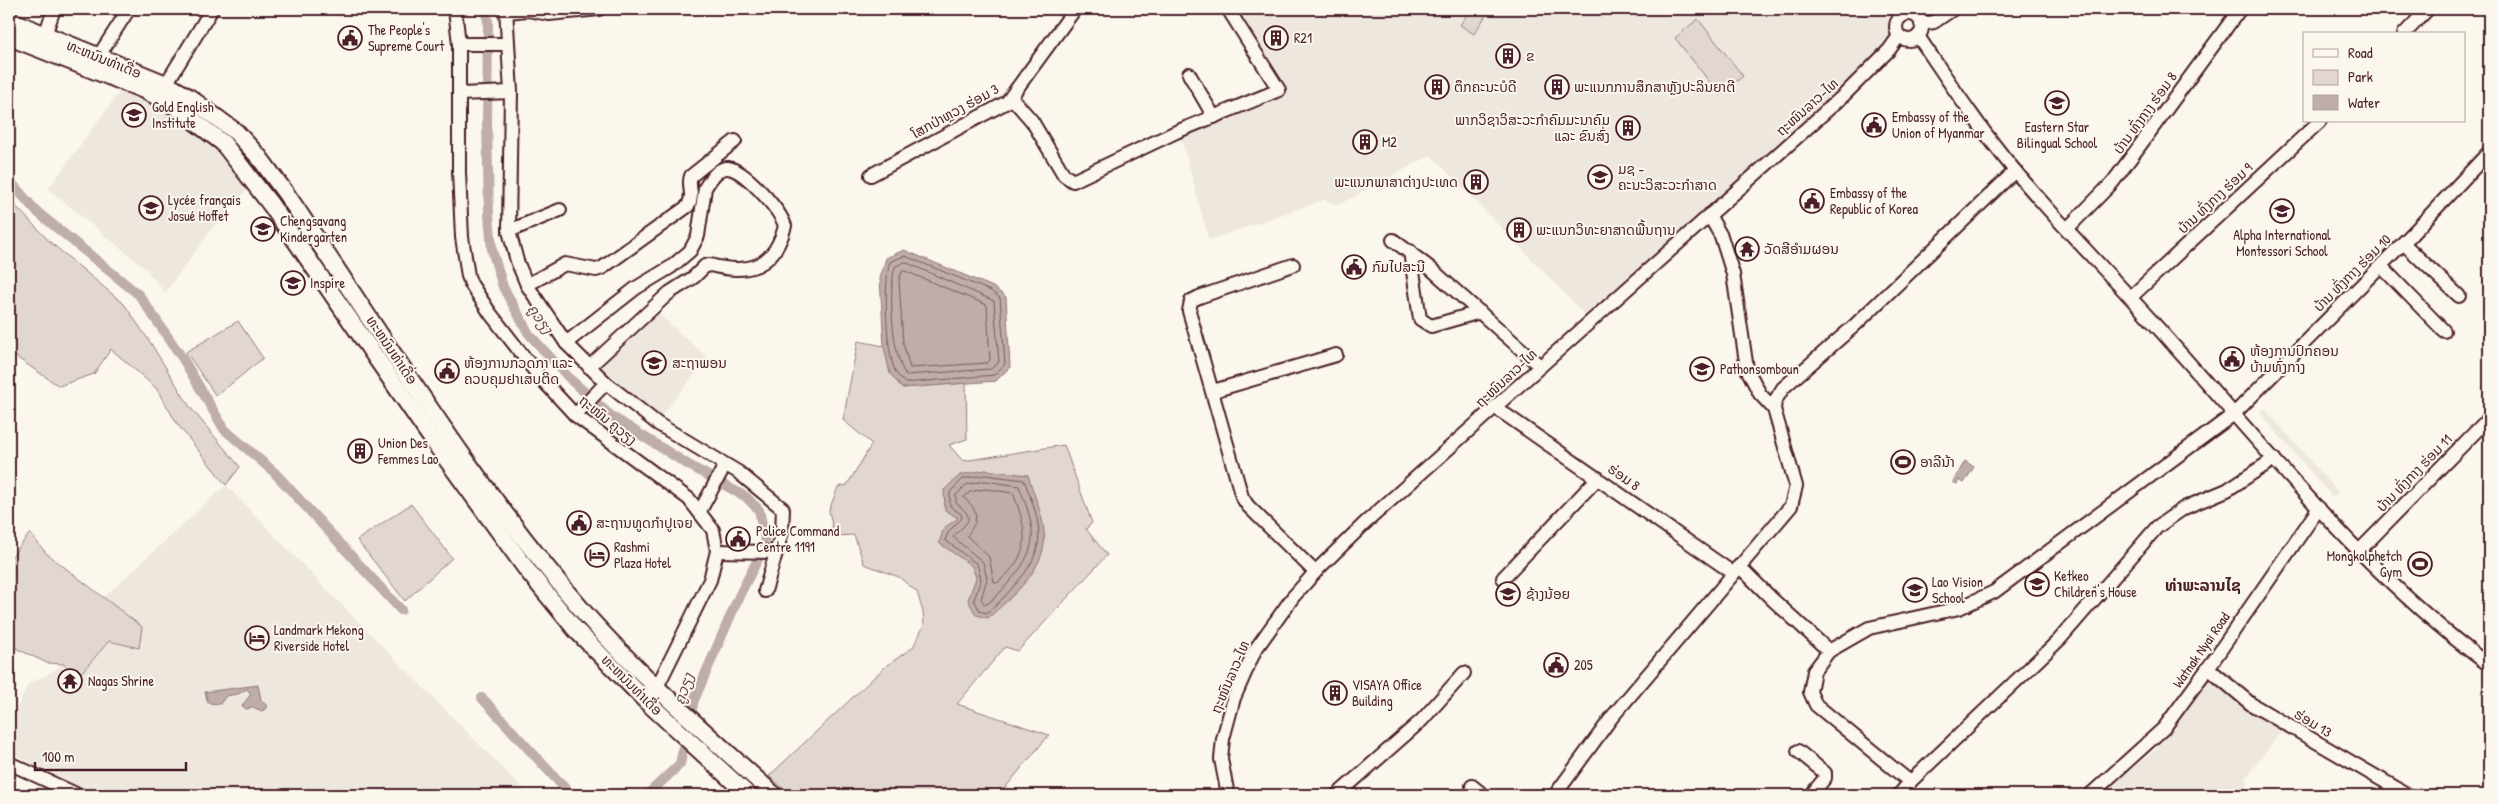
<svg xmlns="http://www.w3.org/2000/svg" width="2498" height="804" viewBox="0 0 2498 804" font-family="'Patrick Hand','Noto Sans Lao',sans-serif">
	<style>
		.built { fill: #eee7de }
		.green { fill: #e2d7d0; stroke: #967b7e }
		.water { fill: #bfadaa; stroke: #907477 }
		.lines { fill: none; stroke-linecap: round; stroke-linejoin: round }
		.shore { stroke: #79585e; stroke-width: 1 }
		.canal { stroke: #bfadaa; stroke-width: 10 }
		.minor-casing { stroke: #4a1f2b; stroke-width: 16 }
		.major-casing { stroke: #4a1f2b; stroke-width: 20 }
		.minor { stroke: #fbf7ec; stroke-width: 12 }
		.major { stroke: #fbf7ec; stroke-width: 16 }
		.labels { text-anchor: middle; stroke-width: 4; stroke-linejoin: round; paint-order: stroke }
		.poi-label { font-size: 14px; fill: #4a1f2b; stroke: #fbf7ec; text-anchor: start }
		.street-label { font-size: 14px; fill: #4a1f2b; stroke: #fbf7ec }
		.water-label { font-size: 15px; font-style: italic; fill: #6d4a51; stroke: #fbf7ec }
		.quarter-label { font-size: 16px; font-weight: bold; fill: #4a1f2b; stroke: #fbf7ec }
	</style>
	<rect width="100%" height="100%" fill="#fbf7ec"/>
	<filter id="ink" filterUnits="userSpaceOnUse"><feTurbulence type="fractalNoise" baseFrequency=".02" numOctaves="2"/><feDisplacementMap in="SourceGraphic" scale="10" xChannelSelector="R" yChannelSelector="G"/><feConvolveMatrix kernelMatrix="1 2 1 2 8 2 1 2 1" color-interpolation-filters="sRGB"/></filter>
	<g filter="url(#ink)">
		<g class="built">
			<polygon points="1238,9 1896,9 1898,15 1893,27 1894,35 1850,85 1588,318 1431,155 1338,205 1324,200 1209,240 1180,134 1285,90"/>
			<polygon points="123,87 209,138 250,186 214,226 165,293 145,268 48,189"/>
			<polygon points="653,309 708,358 662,415 643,408 598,368"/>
			<polygon points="2264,408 2338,492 2332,497 2260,413"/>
			<polygon points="226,485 326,589 529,795 96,795 9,752 9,726 29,683 45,676 64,664 74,673 82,672 109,641 139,647 142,627 103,598"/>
			<polygon points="2208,677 2283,729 2245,779 2249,782 2240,795 2100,795 2155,750 2167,736 2163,731"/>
		</g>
		<g class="green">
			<polygon points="1471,9 1490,9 1474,34 1460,25"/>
			<polygon points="1698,19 1743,76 1720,95 1675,38"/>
			<polygon points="9,199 50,242 124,304 150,342 190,407 240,467 226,485 178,425 156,388 111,349 94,374 59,386 13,355 9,354"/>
			<polygon points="238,321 263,358 216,396 186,352"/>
			<polygon points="858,341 884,346 890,373 902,388 966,383 967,439 949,445 963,461 1064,445 1092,523 1086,529 1107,555 1018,651 1005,647 957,704 1049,735 999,795 791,795 769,776 885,667 913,647 924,625 923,612 917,592 899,577 864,564 854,535 834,536 829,510 838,487 847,485 872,444 843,420"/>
			<polygon points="411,504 452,558 405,601 357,540"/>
			<polygon points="30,533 46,553 142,627 139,648 109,641 82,672 74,673 64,664 47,663 9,645 9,560"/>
		</g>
		<g class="water">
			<polygon points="904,250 993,287 1006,297 1010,367 996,381 902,388 890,373 884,346 880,278 886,258"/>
			<polygon points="1965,461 1974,467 1964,483 1959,480 1957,484 1953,482"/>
			<path d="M 985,470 L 1028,475 C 1033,493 1042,512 1044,531 C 1049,567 1012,597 988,618 L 976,615 L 968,600 L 976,578 L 972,566 L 939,543 L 944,528 L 958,518 L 945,510 L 944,490 L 960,475 Z"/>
			<polygon points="258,685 261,700 268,707 262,711 253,707 246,709 242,706 251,694 247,689 238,694 226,696 220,704 208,703 205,692"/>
		</g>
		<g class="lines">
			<g class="shore">
				<path d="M 905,256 L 991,291 L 1000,298 L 1005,364 L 994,375 L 905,383 C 902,380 897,375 895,371 C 886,351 883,282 890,262 Z"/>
				<path d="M 905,262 L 994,301 L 999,362 L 991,369 L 906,375 C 892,357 888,289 895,267 Z"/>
				<polygon points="905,271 987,305 990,360 987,363 910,368 903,343 899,280 902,272"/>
				<path d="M 985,475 L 1024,480 C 1042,527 1049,547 1014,586 C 1005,596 997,606 986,613 L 980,611 L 974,600 L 981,579 L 977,564 L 945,540 L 949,531 L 962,518 L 961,514 L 950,506 L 950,492 L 963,479 Z"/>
				<path d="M 985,481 L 1019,486 C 1035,528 1041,546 1010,581 C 1002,590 995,599 985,605 L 981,599 L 987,579 L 983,562 L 953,537 C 966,522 978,520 956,503 L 956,495 L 966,485 Z"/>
				<path d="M 986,489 L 1013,493 C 1028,532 1032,555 997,583 L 994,582 L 989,557 L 967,536 C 973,527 980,518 972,506 C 969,502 966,501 964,497 L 970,492 Z"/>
			</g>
			<g class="canal">
				<polyline points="485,9 488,21 487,122 489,215 492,250 503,287 529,334 571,380 611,416 687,464 746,497 759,510 765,539"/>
				<polyline points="9,180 36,211 139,295 183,359 224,429 274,472 401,610"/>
				<polyline points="482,698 571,795"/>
				<polyline points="689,721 694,700 740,594 758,559"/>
				<polyline points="647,795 680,764 686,736"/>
			</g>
			<g class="minor-casing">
				<g id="minor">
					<polyline points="455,9 459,44 459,172 462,237 468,276 471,284 490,313 538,375 575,415 689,499 713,530 717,551 710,580 657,687 652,692"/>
					<polyline points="506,9 511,92 509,231 517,261 527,285 566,343 606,383 658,424 738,472 783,509 782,532 765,591"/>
					<polyline points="507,12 528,10 549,14 599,9"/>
					<circle cx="1909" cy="27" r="13"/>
					<polyline points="1921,24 1934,22 1953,9"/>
					<polyline points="2404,34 2428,9"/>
					<polyline points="45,35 54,9"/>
					<path d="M 1918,36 C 1949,82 1980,129 2016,172 C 2066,232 2123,287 2174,346 C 2273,457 2369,577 2489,665"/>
					<polyline points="459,44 508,44"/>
					<polyline points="98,57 129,9"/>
					<polyline points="1189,74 1214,117"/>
					<polyline points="166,84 212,9"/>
					<polyline points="459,94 511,92"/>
					<polyline points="1011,97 1032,121 1064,175 1073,181 1176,132 1279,90 1228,9"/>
					<polyline points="871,175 1007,102 1075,9"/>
					<polyline points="1709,215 1721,236 1733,274 1747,369 1760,394 1774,409"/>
					<polyline points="2067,229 2113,182 2240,9"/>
					<polyline points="509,231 560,210"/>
					<polyline points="1393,240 1430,268 1540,366"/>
					<polyline points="2403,243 2459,296"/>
					<polyline points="1410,251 1420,319 1431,326 1480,312"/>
					<polyline points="1293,265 1199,297 1191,301 1189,311 1242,497 1248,506 1315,572"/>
					<polyline points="2381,266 2444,331"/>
					<path d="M 527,285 L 565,264 L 596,270 L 602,268 L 688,206 C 695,193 687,186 691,176 L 735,141"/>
					<polyline points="2131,297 2320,121"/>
					<path d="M 566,343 L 636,288 L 671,267 L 690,251 L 698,236 L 705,188 C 709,181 718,167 728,168 C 745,170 780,210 785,226 C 774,268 748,275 710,265 L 705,266 L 694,277 L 669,293 L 589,367"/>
					<polyline points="1213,391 1336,355"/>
					<polyline points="1496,408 1733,573"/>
					<polyline points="575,415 606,383"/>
					<polyline points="700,511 725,465"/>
					<polyline points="2360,550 2489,418"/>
					<polyline points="717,551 776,552"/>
					<polyline points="1739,566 1772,599 1829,651"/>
					<polyline points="1503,578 1598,478"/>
					<polyline points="2208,668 2251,704 2408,795"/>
					<polyline points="1798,751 1825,773 1825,778 1811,795"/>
					<polyline points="9,763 78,795"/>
					<polyline points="1910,782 1816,705 1810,692 1814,671 1829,651 1869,628 1959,608 1994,592 2234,414 2412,234 2489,152"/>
					<polyline points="1472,786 1483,795"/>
					<polyline points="1228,795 1221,759 1223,739 1234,698 1255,650 1293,597 1319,568 1364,524 1843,96 1889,50 1899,36"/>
					<polyline points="1337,795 1422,720 1464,673"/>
					<polyline points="1555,795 1612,717 1791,506 1796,486 1774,409 1775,401 1783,388 1854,326 2015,171"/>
					<polyline points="1899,795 1910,782 2059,640 2157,527 2184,508 2227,490 2274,459"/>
					<polyline points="2090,795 2164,728 2208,668 2319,508"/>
				</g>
			</g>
			<g class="major-casing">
				<g id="major">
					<path d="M 9,20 L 166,84 L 190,98 L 236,132 L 259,157 L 287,195 C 384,338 475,487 588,617 C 645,681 711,737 774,795"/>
					<polyline points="9,37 144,90 173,105 223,143 271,205 432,439 527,570 576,630 645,700 748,795"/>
				</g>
			</g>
			<use href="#minor" class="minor"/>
			<use href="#major" class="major"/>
		</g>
	</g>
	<defs>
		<g id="civic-ring" transform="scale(1.25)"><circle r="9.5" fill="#fbf7ec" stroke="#4a1f2b" stroke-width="1.5"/><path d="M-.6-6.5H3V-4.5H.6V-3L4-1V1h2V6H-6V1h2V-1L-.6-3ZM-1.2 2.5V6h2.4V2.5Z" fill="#4a1f2b"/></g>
		<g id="building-ring" transform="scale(1.25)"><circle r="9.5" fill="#fbf7ec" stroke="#4a1f2b" stroke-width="1.5"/><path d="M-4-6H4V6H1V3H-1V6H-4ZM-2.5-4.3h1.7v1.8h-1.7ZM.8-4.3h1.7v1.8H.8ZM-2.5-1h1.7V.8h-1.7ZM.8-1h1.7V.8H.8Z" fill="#4a1f2b"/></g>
		<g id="school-ring" transform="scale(1.25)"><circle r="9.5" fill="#fbf7ec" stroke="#4a1f2b" stroke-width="1.5"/><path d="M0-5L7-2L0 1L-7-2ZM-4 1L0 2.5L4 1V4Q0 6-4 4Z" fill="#4a1f2b"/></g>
		<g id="university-ring" transform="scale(1.25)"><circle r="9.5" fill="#fbf7ec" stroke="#4a1f2b" stroke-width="1.5"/><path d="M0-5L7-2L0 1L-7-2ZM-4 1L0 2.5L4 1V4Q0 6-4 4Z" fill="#4a1f2b"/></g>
		<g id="temple-ring" transform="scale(1.25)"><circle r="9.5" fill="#fbf7ec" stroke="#4a1f2b" stroke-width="1.5"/><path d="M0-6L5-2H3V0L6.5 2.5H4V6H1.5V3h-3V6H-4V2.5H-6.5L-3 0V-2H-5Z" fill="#4a1f2b"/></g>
		<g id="stadium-ring" transform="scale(1.25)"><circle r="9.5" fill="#fbf7ec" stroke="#4a1f2b" stroke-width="1.5"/><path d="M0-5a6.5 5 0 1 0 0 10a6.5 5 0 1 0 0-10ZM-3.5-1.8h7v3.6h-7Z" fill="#4a1f2b"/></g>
		<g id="hotel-ring" transform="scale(1.25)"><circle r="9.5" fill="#fbf7ec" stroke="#4a1f2b" stroke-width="1.5"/><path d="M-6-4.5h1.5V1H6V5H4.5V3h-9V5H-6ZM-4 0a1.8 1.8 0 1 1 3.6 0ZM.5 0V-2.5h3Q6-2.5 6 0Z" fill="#4a1f2b"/></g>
	</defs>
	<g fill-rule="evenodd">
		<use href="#civic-ring" x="350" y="38"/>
		<use href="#building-ring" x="1276" y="38"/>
		<use href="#building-ring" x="1508" y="56"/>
		<use href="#building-ring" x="1437" y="87"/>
		<use href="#building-ring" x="1557" y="87"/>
		<use href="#school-ring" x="2057" y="103"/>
		<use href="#school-ring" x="134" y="115"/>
		<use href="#civic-ring" x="1874" y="125"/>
		<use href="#building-ring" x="1628" y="128"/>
		<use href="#building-ring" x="1365" y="142"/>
		<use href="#university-ring" x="1600" y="177"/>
		<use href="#building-ring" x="1476" y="182"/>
		<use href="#civic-ring" x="1812" y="201"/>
		<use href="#school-ring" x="151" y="208"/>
		<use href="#school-ring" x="2282" y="211"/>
		<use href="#school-ring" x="263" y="229"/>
		<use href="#building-ring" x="1519" y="230"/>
		<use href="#temple-ring" x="1747" y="249"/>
		<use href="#civic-ring" x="1354" y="267"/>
		<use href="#school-ring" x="293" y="283"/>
		<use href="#civic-ring" x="2232" y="359"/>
		<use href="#school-ring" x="654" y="363"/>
		<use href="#school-ring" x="1702" y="369"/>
		<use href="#civic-ring" x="447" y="371"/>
		<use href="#building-ring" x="360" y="451"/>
		<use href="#stadium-ring" x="1903" y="462"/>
		<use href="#civic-ring" x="579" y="523"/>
		<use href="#civic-ring" x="738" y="539"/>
		<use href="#hotel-ring" x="597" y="555"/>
		<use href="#stadium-ring" x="2420" y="564"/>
		<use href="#school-ring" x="2037" y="584"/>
		<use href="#school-ring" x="1915" y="590"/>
		<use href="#school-ring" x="1508" y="594"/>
		<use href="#hotel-ring" x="257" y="638"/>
		<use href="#civic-ring" x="1556" y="665"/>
		<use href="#temple-ring" x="70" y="681"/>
		<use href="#building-ring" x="1335" y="693"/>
	</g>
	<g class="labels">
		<g class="poi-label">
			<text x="368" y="35">The People's<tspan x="368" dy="16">Supreme Court</tspan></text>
			<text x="1294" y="43">R21</text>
			<text x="1526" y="61">ຂ</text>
			<text x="1454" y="92">ຕຶກຄະນະບໍດີ</text>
			<text x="1574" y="92">ພະແນກການສຶກສາຫຼັງປະລິນຍາຕີ</text>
			<text x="152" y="112">Gold English<tspan x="152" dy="16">Institute</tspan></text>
			<text x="1892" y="122">Embassy of the<tspan x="1892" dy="16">Union of Myanmar</tspan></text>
			<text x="1610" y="125" text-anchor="end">ພາກວິຊາວິສະວະກຳຄົມມະນາຄົມ<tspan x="1610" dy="16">ແລະ ຂົນສົ່ງ</tspan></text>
			<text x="2057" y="132" text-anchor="middle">Eastern Star<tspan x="2057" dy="16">Bilingual School</tspan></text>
			<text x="1382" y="147">M2</text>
			<text x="1618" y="174">ມຊ -<tspan x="1618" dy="16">ຄະນະວິສະວະກຳສາດ</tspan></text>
			<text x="1458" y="187" text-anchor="end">ພະແນກພາສາຕ່າງປະເທດ</text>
			<text x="1830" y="198">Embassy of the<tspan x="1830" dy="16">Republic of Korea</tspan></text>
			<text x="168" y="205">Lycée français<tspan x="168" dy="16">Josué Hoffet</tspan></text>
			<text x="280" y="226">Chengsavang<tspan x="280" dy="16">Kindergarten</tspan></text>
			<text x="1536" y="235">ພະແນກວິທະຍາສາດພື້ນຖານ</text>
			<text x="2282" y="240" text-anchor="middle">Alpha International<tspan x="2282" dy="16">Montessori School</tspan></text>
			<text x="1764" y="254">ວັດສີອຳມຜອນ</text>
			<text x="1372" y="272">ກົມໄປສະນີ</text>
			<text x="310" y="288">Inspire</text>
			<text x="2250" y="356">ຫ້ອງການປົກຄອນ<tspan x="2250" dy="16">ບ້າມທົ່ງກາງ</tspan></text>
			<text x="464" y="368">ຫ້ອງການກວດກາ ແລະ<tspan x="464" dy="16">ຄວບຄຸມຢາເສບຕິດ</tspan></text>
			<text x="672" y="368">ສະຖາພອນ</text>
			<text x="1720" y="374">Pathonsomboun</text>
			<text x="378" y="448">Union Des<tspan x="378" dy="16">Femmes Lao</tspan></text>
			<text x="1920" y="467">ອາລີນ້າ</text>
			<text x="596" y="528">ສະຖານທູດກຳປູເຈຍ</text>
			<text x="756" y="536">Police Command<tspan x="756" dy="16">Centre 1191</tspan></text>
			<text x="614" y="552">Rashmi<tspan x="614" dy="16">Plaza Hotel</tspan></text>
			<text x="2402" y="561" text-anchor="end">Mongkolphetch<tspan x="2402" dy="16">Gym</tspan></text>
			<text x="2054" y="581">Ketkeo<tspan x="2054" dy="16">Children's House</tspan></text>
			<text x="1932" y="587">Lao Vision<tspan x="1932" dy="16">School</tspan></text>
			<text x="1526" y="599">ຊ້າງນ້ອຍ</text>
			<text x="274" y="635">Landmark Mekong<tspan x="274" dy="16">Riverside Hotel</tspan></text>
			<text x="1574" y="670">205</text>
			<text x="88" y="686">Nagas Shrine</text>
			<text x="1352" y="690">VISAYA Office<tspan x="1352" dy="16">Building</tspan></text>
		</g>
		<g class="street-label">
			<text transform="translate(104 59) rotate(22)" y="5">ທະຫນົນທ່າເດື່ອ</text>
			<text transform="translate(1807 107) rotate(-42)" y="5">ຖະໜົນລາວ-ໄທ</text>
			<text transform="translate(955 111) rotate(-29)" y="5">ໂສກປ່າຫຼວງ ຮ່ອມ 3</text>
			<text transform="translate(2145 113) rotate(-54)" y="5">ບ້ານ ທົ່ງກາງ ຮ່ອມ 8</text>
			<text transform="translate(2215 198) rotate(-43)" y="5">ບ້ານ ທົ່ງກາງ ຮ່ອມ 9</text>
			<text transform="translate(2352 273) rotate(-45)" y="5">ບ້ານ ທົ່ງກາງ ຮ່ອມ 10</text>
			<text transform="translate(392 350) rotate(56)" y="5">ທະຫນົນທ່າເດື່ອ</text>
			<text transform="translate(1506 378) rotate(-43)" y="5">ຖະໜົນລາວ-ໄທ</text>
			<text transform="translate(608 420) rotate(39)" y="5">ຖະໜົນ ຄູວຽງ</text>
			<text transform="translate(2414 473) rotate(-46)" y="5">ບ້ານ ທົ່ງກາງ ຮ່ອມ 11</text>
			<text transform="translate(1624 477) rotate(35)" y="5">ຮ່ອມ 8</text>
			<text transform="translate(2201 650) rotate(-55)" y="5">Watnak Nyai Road</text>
			<text transform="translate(1230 677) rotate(-67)" y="5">ຖະໜົນລາວ-ໄທ</text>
			<text transform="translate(632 685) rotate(45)" y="5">ທະຫນົນທ່າເດື່ອ</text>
			<text transform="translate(2313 723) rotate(31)" y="5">ຮ່ອມ 13</text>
		</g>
		<g class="water-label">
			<text transform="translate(540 319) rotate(56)" y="5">ຄູວຽງ</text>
			<text transform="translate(684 689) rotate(-70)" y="5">ຄູວຽງ</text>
		</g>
		<g class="quarter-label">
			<text x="2203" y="591">ທ່າພະລານໄຊ</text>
		</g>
	</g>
	<rect width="2498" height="804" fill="none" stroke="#fbf7ec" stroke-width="30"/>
	<rect x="15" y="15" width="2468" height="774" fill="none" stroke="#4a1f2b" stroke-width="2" filter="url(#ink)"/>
	<rect x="2303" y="32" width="162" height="90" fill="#fbf7ec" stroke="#b4a19f"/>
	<rect x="2313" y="49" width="25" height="8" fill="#fbf7ec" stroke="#b4a19f"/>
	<text x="2348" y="58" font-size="15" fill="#4a1f2b">Road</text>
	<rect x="2313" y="70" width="25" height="15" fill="#e2d7d0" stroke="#b4a19f"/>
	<text x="2348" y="82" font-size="15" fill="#4a1f2b">Park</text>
	<rect x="2313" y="95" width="25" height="15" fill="#bfadaa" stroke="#b4a19f"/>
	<text x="2348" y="108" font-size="15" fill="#4a1f2b">Water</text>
	<path d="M35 762v8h151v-8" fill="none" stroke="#4a1f2b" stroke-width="2.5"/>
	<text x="42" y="762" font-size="15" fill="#4a1f2b" stroke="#fbf7ec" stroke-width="4" paint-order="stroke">100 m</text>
</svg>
